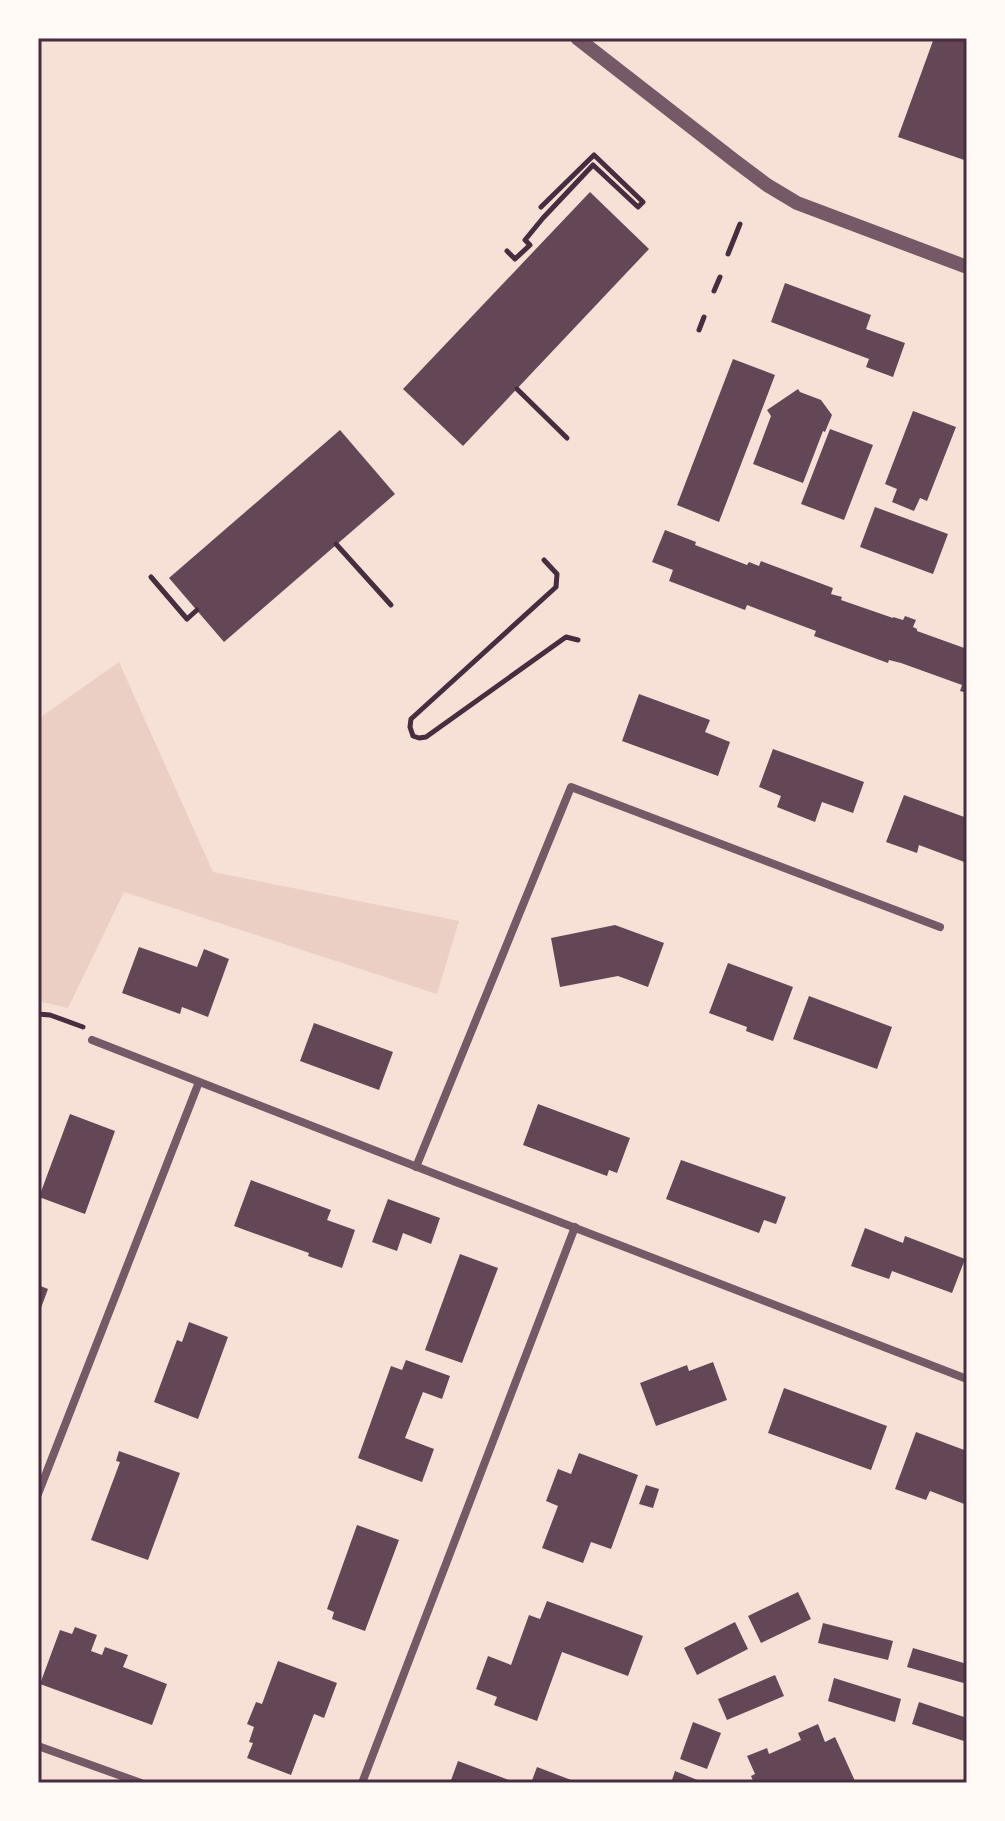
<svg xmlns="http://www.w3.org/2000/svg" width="1005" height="1821" viewBox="0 0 1005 1821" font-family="Roboto,sans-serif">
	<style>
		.green { fill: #ebcfc5 }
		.building { fill: #644757 }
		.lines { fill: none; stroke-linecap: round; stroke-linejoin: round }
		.path { stroke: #4a2c40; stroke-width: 5 }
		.minor { stroke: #755966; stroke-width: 8 }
		.tertiary { stroke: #755966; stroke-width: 14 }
		.neatline { fill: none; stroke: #4a2c40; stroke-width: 3 }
	</style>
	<rect width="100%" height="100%" fill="#f7e1d7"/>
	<polygon class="green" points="119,662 213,872 459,921 437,994 124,892 68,1008 38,1001 38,719"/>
	<g class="building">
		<polygon points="934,38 967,38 967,161 898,137"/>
		<polygon points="590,192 649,249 463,446 403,389"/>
		<polygon points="785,283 871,315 866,329 905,343 893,377 866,367 869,359 771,322"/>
		<polygon points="733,359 775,375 719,522 677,505"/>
		<polygon points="798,389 800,392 821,400 832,415 825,432 823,431 803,483 753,464 771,416 767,410"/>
		<polygon points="913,411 956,427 927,501 920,498 914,511 892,502 897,489 885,484"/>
		<polygon points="830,429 873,445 844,520 801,504"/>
		<polygon points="340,430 395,494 224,642 169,578"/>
		<polygon points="875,507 948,534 933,574 860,547"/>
		<polygon points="665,530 696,542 695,545 747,565 749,562 759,566 761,561 833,588 831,594 842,597 841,600 893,618 893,617 903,620 905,616 916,620 913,627 917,629 917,631 967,649 967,693 960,691 962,685 901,663 889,660 888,663 814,636 816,631 747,605 745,610 669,581 673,570 652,562"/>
		<polygon points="639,694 710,720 705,732 730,742 718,776 622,741"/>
		<polygon points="773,749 864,782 853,813 822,802 815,822 777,807 781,796 759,787"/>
		<polygon points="904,795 967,818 967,863 919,845 917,853 886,842"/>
		<polygon points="615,925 664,943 648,987 618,976 560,987 551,938"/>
		<polygon points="139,947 197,967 204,949 229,959 208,1017 182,1007 180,1014 122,993"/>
		<polygon points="728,963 793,987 773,1041 746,1031 747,1027 709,1013"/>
		<polygon points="809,996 892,1027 877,1069 793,1039"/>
		<polygon points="314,1023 393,1052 379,1090 300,1061"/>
		<polygon points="538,1104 630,1138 617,1173 609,1170 607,1176 523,1145"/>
		<polygon points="70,1114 115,1131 85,1214 39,1197"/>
		<polygon points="681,1160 786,1197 776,1224 764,1220 759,1233 666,1199"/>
		<polygon points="251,1180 331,1210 327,1220 355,1230 342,1268 308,1256 309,1253 234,1226"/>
		<polygon points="388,1199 440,1218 431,1244 403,1233 397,1251 372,1242"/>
		<polygon points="865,1228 903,1243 905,1236 965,1259 952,1293 892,1271 889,1279 851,1266"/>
		<polygon points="460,1254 498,1268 462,1363 425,1350"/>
		<polygon points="38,1285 48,1289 38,1316"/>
		<polygon points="189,1322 228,1337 198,1419 154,1402 177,1340 182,1342"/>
		<polygon points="406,1360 450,1376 442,1399 423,1392 405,1438 434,1449 422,1482 358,1458 391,1366 402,1370"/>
		<polygon points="713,1362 727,1400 656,1426 640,1383 687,1365 689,1371"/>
		<polygon points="784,1388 887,1426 871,1470 768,1433"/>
		<polygon points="916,1432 967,1451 967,1505 930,1491 926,1500 895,1489"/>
		<polygon points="119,1451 180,1473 148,1560 91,1540 120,1462 116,1461"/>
		<polygon points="579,1453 638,1475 611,1549 591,1542 583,1563 542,1548 558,1506 546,1501 558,1469 571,1474"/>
		<polygon points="646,1485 659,1489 653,1508 639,1504"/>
		<polygon points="357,1525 399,1540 365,1631 332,1619 334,1612 327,1609"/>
		<polygon points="798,1592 811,1619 761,1643 748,1616"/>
		<polygon points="547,1601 643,1636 628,1676 562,1652 537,1721 494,1705 497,1697 476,1689 488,1656 511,1665 529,1615 540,1619"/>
		<polygon points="735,1622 748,1649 697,1675 684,1648"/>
		<polygon points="823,1623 893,1641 888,1660 818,1643"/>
		<polygon points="75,1627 97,1635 91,1651 102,1655 105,1647 128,1655 123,1667 167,1684 152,1725 40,1684 60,1630 72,1634"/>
		<polygon points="913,1648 967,1664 967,1684 907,1667"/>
		<polygon points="278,1661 337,1683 324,1718 314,1714 291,1775 247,1758 253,1743 249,1742 254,1727 247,1724 256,1702 262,1704"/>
		<polygon points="775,1675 784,1696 727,1720 718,1699"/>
		<polygon points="834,1678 901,1699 895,1722 828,1701"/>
		<polygon points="919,1702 967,1718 967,1742 912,1724"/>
		<polygon points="693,1722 721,1733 707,1769 680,1759"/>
		<polygon points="818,1724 825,1742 835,1737 855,1781 851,1783 754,1783 751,1776 755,1774 747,1756 767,1748 769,1754 801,1740 798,1733"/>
		<polygon points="458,1761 517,1783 450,1783"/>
		<polygon points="537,1767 579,1783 531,1783"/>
		<polygon points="675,1771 705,1783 671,1783"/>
	</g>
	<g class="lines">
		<g class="path">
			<polyline points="507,251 515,259 530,245 525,240 543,218 593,165 638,207 643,202 594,155 541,207"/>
			<polyline points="728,254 740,224"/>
			<polyline points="714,291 720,277"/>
			<polyline points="699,330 704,317"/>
			<polyline points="517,389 567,438"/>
			<polyline points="336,544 391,605"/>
			<polyline points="544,560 557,574 556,587 411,719 410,727 413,736 419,738 426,737 566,637 578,640"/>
			<polyline points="151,577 187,619 197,610"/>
			<polyline points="38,1014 50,1015 83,1027"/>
		</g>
		<g class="minor">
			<path d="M 92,1040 C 383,1155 675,1266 967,1379"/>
			<polyline points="416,1167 571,787 940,927"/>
			<polyline points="38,1494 199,1082"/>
			<polyline points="38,1746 141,1783"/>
			<polyline points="362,1783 575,1227"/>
		</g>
		<polyline class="tertiary" points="577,38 735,161 767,185 797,203 967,267"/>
	</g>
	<rect width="1005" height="1821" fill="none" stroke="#fffaf5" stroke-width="80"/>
	<rect x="40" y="40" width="925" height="1741" class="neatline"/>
</svg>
